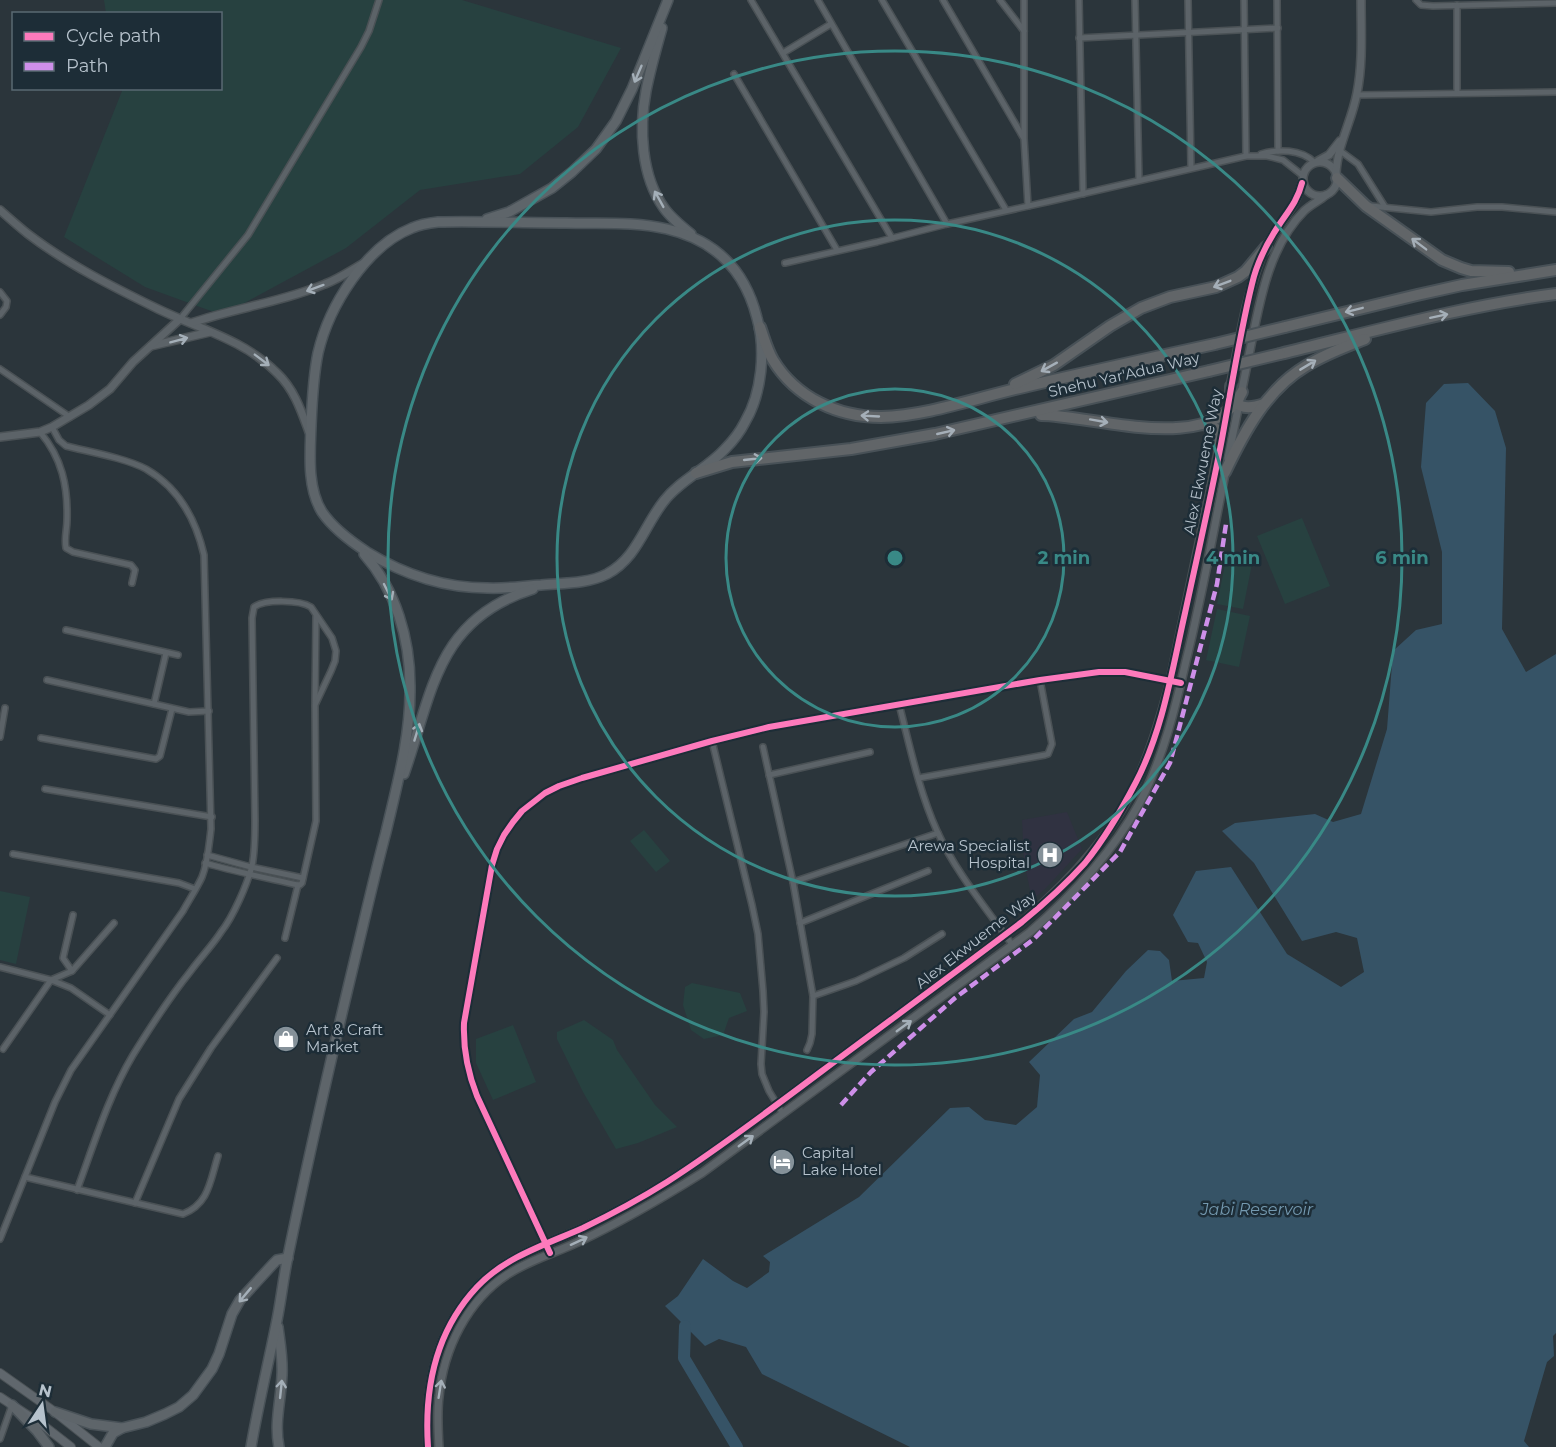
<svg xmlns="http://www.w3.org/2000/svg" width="1556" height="1447" viewBox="0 0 1556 1447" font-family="Montserrat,sans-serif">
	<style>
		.medical { fill: #303241 }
		.green { fill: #274140 }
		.water { fill: #365366 }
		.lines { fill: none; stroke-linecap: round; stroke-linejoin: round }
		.river { stroke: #365366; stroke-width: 12 }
		.minor-casing { stroke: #4a5155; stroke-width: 8 }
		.tertiary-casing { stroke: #4a5155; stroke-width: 10 }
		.secondary-casing { stroke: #4a5155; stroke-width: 10 }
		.primary-casing { stroke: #495258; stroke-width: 12 }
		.motorway-casing { stroke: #485157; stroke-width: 14 }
		.minor { stroke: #5c6368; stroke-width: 5 }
		.tertiary { stroke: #5c6368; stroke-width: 7 }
		.secondary { stroke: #60676d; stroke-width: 8 }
		.primary { stroke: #5e656a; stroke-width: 9 }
		.motorway { stroke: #616568; stroke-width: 10 }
		.motorway-bridge-casing { stroke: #485157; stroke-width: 14; stroke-linecap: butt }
		.motorway-bridge { stroke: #616568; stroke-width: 10 }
		.quiet { stroke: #ce8fe9; stroke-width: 4.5; stroke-dasharray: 9 4.5; stroke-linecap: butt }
		.cycleway-casing { stroke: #1d2d37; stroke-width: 10 }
		.cycleway { stroke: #fd7abc; stroke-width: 6 }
		.oneway { stroke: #a4afb8 }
		.oneway2 { stroke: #a5afb8 }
		.ring { fill: none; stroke: #398986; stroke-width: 3 }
		.labels { text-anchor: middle; stroke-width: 5; stroke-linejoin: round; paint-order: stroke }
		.street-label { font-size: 15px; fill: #b6c2cc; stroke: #1d2d37 }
		.poi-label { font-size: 15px; fill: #b6c2cc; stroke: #1d2d37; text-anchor: start }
		.water-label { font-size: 16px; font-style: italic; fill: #7499b0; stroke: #1d2d37 }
		.centre { fill: #398986; stroke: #1d2d37; stroke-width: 3 }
		.ring-label { font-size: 18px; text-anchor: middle; font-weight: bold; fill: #398986; stroke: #1d2d37; stroke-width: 5; stroke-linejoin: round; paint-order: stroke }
	</style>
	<rect width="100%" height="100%" fill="#2b353b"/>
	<polygon class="medical" points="1067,812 1082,849 1045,889 1032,900 1024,861 1022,820"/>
	<g class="green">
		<polygon points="104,0 462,0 621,48 578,127 520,174 420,190 346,248 222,315 145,287 64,237 122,91 122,89 220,88 220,14 106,13"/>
		<polygon points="1302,518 1330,586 1285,604 1257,536"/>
		<polygon points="1227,554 1253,559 1243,609 1217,604"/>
		<polygon points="1217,609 1250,616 1239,667 1206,660"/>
		<polygon points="644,830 670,861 656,872 630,841"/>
		<polygon points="0,891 30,897 16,964 0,960"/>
		<polygon points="692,983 740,993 747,1011 729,1018 723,1035 704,1039 691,1030 683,1005 685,987"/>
		<polygon points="584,1020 613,1040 617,1050 655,1105 677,1127 638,1143 616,1149 583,1092 557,1039 557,1032"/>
		<polygon points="513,1025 536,1082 493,1100 476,1063 476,1039"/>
	</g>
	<polygon class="water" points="1468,383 1495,411 1506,448 1502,629 1526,672 1556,654 1556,1333 1553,1336 1554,1356 1547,1362 1524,1441 1529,1447 910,1447 762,1374 746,1347 719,1339 705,1346 665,1306 678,1296 703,1259 733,1281 747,1288 769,1272 770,1262 763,1256 859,1197 950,1108 969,1107 985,1120 1016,1125 1037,1107 1040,1075 1029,1062 1074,1019 1092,1012 1126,971 1148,950 1160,951 1169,960 1172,981 1204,978 1207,962 1198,943 1188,942 1173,915 1196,871 1231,867 1287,954 1341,987 1364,972 1357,938 1336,932 1302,941 1254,863 1222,831 1235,823 1315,814 1333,822 1361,814 1387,729 1393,651 1416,630 1442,624 1442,552 1421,467 1426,403 1444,384"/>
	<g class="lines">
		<polyline class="river" points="685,1326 684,1358 737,1447"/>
		<g class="minor-casing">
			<g id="minor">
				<polyline points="751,0 892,238"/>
				<polyline points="818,0 947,224"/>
				<polyline points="882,0 1006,210"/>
				<polyline points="943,0 1023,137"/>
				<polyline points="1000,0 1024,31"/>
				<polyline points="1024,0 1024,138 1028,206"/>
				<polyline points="1079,0 1083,194"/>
				<polyline points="1135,0 1139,180"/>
				<polyline points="1188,0 1191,168"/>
				<polyline points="1244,0 1246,156"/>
				<polyline points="1277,0 1278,151"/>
				<polyline points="1416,0 1421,5 1433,6 1556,3"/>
				<polyline points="1457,5 1457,93"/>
				<polyline points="1079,38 1278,28"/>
				<polyline points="783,53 831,24"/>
				<polyline points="734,74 837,250"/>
				<polyline points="1357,95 1556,92"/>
				<polyline points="1339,150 1358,164 1385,207"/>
				<path d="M 1261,154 C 1278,149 1301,149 1314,162"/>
				<polyline points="1371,206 1431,212 1477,207 1502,207 1556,212"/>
				<polyline points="785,263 877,242 947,224 1051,201 1246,156 1267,156 1283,160 1302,175"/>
				<polyline points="0,292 7,301 6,307 0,315"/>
				<polyline points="180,319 248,235 361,47 369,31 379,0"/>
				<polyline points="0,369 70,417"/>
				<path d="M 40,432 C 62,458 68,486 67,520 C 67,530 64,538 66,548 L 73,552 L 131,565 L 135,570 L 132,583"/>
				<polyline points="66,630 178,655"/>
				<polyline points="47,680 154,704 166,653"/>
				<polyline points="315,703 316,616"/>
				<polyline points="154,704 189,712 209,711"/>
				<path d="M 899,704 C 910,747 919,791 937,831 C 956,873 987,909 1013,946"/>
				<polyline points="0,737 5,708"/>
				<polyline points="41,738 156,759 160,756 172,709"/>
				<polyline points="712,741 752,905 758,934 763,991 764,1012 761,1064 762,1074 769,1091 783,1114"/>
				<polyline points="763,747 793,882 813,996 812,1034 810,1043 807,1050"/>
				<polyline points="769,775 870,752"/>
				<polyline points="919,778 1045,755 1048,754 1052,744 1040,680"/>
				<polyline points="45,789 212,817"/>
				<polyline points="13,854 179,883 195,889"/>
				<polyline points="207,855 251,867 303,878"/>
				<polyline points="793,882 938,833"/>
				<polyline points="800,923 928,871"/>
				<polyline points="285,938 298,885"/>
				<polyline points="0,967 51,980 72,971 114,923"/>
				<polyline points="72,971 63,958 73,915"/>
				<polyline points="813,996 856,981 904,958 942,934"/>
				<polyline points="3,1049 51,980 71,988 110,1015"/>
				<path d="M 25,1177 L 183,1214 C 209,1204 210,1181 218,1156"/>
				<path d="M 77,1190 C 94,1144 108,1097 133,1055 C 151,1026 169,998 190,972 C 200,958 212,946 221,932 C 233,917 247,885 252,866 C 255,851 255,836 255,820 L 252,618 L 254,607 C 265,599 300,600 311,607 L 332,638 L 336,651 L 335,661 L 331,671 L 315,705 L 316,821 L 302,883 L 300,885 L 298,885 C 267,878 236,872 205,863"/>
				<polyline points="135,1203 179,1099 211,1048 277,958"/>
				<path d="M 0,1239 L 55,1102 L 71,1070 L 183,911 C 189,900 197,888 202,877 C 208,862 209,844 211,829 L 204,555 C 196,520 179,488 146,469 C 125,458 90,452 66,446 L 59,440 L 52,427"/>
				<path d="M 550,1254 L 477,1096 C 467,1071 463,1049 464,1023 L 492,865 L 497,849 L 504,835 L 513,822 L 522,811 L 545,793 L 559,786 L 582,778 L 712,741 L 769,727 L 1040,680 L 1099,672 L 1125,672 L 1181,683"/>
				<polyline points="0,1439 12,1405"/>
			</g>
		</g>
		<g class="tertiary-casing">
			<g id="tertiary">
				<polyline points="1318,161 1329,155 1340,141"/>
				<circle cx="1320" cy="179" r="17"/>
				<path d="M 1336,174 C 1337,145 1352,121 1357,93 C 1363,63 1361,31 1361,0"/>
				<path d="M 0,210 C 9,218 18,226 28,234 C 67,264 113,287 158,309 C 197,328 245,340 277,373 C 294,389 301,410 309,432"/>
				<path d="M 1265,248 C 1277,226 1296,207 1302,183"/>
				<path d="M 191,323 C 235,308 282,302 325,284 C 338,279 350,271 362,264"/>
				<polyline points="151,346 210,332"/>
				<path d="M 1230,387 C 1239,344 1245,299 1261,258"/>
				<polyline points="0,437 40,432 52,427 89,405 110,389 133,362 180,319"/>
				<path d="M 1228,458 C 1235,423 1242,389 1249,355 C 1259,306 1267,248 1304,211 C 1310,205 1319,201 1326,195"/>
				<path d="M 428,1447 C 424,1388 435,1332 477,1287 C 505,1257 547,1244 583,1228 C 612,1214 640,1199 667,1182 C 720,1148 771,1109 822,1071 C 889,1021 956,972 1022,922 C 1074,878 1119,828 1144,764 C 1155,737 1163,709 1170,681 L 1227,410"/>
				<path d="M 439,1447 C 438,1431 437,1413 439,1397 C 443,1350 467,1300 508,1274 C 530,1260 555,1253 578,1242 C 621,1222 662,1198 702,1173 L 1030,932 C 1073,895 1112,853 1139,804 C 1163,759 1175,709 1186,661 C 1202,597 1213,533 1226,469"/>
			</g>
		</g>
		<g class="secondary-casing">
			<g id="secondary">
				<polyline points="0,1373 55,1412 99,1447"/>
				<polyline points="0,1397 44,1426 71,1447"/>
			</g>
		</g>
		<g class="primary-casing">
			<g id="primary">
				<path d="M 662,28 C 656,49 650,70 646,91 C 639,128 641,176 664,208 C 671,218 681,226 691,234"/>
				<polyline points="487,219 509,212 552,188 572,172 596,149 616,121 632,89 668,0"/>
				<path d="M 438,222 C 481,221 524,223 566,223 C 599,224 635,221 667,229 C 715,240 745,270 757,318 C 766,350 762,393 745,422 C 740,432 733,441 725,449 C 707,469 680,480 664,501 C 644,526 637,558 607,574 C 587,584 563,583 541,585 C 523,586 505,589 487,588 C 444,588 403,574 367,552 C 350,541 333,528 322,512 C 307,488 310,454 311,426 C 312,402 313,377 318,353 C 329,306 366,246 412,228 C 421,224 429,223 438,222 Z"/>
				<path d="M 404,774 C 433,692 436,619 533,589"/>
				<path d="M 278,1327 C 280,1343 283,1359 282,1375 C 281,1400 274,1423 279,1447"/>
				<polyline points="12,1405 37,1431 49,1447"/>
				<polyline points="55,1412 91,1424 122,1428"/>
				<polyline points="105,1447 113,1433 122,1428 146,1422 165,1414 179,1407 193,1395 212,1369 219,1354 232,1314 240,1300 273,1264 277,1260 288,1258"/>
				<path d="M 251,1447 C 258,1406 268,1365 276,1325 C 281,1302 283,1279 288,1256 C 308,1159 330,1063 353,967 C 364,922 374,877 386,832 C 397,785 411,735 410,686 C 410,639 396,590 364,554"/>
			</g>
		</g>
		<g class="motorway-casing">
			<g id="motorway">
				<polyline points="1337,178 1366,206 1442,260 1461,268 1471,271 1509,272"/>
				<path d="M 760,327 C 764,338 767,350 773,360 C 796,398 838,417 881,417 C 927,416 979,397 1024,387 C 1087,372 1151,358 1215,344"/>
				<polyline points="1285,327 1417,295 1462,285 1556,270"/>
				<path d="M 1280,354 C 1371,332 1463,306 1556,294"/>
				<polyline points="1015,384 1054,365 1110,326 1141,308 1170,297 1216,287 1238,277 1246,271 1266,247"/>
				<path d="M 1231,386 C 1230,409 1247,410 1264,404"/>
				<path d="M 1041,415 C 1093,415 1213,457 1242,392"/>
				<path d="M 1203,424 C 1219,427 1220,431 1220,447"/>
				<path d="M 1225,472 C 1244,432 1267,389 1306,366 C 1325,354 1345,347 1365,339"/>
				<polyline points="696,473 732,462 851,449 935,434 1209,371"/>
			</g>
		</g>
		<use href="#minor" class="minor"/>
		<use href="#tertiary" class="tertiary"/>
		<use href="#secondary" class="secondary"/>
		<use href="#primary" class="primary"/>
		<use href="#motorway" class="motorway"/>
		<g class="motorway-bridge-casing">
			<g id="motorway-bridge">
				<polyline points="1215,344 1285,327"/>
				<polyline points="1209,371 1280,354"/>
			</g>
		</g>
		<use href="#motorway-bridge" class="motorway-bridge"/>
		<polyline class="quiet" points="841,1105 871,1072 955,998 1034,939 1120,852 1170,763 1217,584 1226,524"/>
		<g class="cycleway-casing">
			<g id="cycleway">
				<path d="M 550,1253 L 477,1096 C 467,1071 463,1049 464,1023 L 492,865 L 497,849 L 504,835 L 513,822 L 522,811 L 545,793 L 559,786 L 582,778 L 712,741 L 769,727 L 1040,680 L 1099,672 L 1125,672 L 1181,683"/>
				<path d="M 428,1447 C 424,1388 435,1332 477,1287 C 505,1257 547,1244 583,1228 C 612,1214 640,1199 667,1182 C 720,1148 771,1109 822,1071 C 889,1021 956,972 1022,922 C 1044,904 1066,884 1085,863 C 1105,838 1121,811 1136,782 C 1163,730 1172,670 1185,613 C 1197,557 1210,501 1221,444 C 1231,391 1239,337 1252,284 C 1257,262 1268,241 1281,222 C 1290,209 1298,199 1302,183"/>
			</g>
		</g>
		<use href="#cycleway" class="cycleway"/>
	</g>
	<defs><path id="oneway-shaft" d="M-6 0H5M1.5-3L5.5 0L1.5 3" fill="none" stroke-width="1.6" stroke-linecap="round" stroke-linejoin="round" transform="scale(1.5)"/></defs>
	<g class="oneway">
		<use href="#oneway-shaft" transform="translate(638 74) rotate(113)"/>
		<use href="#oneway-shaft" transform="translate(659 199) rotate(-119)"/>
		<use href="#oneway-shaft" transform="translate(315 288) rotate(160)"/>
		<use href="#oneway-shaft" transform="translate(179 340) rotate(-15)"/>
		<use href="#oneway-shaft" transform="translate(262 360) rotate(37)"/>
		<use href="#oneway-shaft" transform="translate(388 592) rotate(63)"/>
		<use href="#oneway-shaft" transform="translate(417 732) rotate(-73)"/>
		<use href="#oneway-shaft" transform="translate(904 1026) rotate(-36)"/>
		<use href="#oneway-shaft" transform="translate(746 1141) rotate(-36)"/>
		<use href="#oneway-shaft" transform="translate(579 1241) rotate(-25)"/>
		<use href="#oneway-shaft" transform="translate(245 1295) rotate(130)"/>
		<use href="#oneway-shaft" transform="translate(281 1389) rotate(-84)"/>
		<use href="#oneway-shaft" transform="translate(440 1389) rotate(-81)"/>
	</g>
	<g class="oneway2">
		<use href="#oneway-shaft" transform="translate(1419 244) rotate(-143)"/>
		<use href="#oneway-shaft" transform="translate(1222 284) rotate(159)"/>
		<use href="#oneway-shaft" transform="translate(1354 310) rotate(166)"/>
		<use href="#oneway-shaft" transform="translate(1439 316) rotate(-12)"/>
		<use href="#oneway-shaft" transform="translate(1308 365) rotate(-31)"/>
		<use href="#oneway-shaft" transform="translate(1049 367) rotate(151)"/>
		<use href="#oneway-shaft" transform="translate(870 416) rotate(-177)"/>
		<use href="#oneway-shaft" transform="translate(1099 421) rotate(10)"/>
		<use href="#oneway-shaft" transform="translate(946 432) rotate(-13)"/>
		<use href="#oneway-shaft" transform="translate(753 459) rotate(-6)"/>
	</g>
	<g class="ring">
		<circle cx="895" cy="558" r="169"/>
		<circle cx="895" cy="558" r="338"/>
		<circle cx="895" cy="558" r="507"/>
	</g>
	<defs>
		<g id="hospital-disc" transform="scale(1.35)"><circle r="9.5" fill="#859199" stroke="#1d2d37"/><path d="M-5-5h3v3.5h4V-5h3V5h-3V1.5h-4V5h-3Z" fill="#fff"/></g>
		<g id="shop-disc" transform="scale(1.35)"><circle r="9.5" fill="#859199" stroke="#1d2d37"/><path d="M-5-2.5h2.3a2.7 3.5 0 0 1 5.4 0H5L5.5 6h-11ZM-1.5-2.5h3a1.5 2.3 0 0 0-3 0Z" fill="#fff"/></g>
		<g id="hotel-disc" transform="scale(1.35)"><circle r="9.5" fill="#859199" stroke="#1d2d37"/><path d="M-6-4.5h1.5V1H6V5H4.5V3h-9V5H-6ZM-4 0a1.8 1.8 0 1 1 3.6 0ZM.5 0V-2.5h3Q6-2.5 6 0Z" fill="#fff"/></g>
	</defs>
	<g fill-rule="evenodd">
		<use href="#hospital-disc" x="1050" y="855"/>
		<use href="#shop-disc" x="286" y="1039"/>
		<use href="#hotel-disc" x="782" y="1162"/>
	</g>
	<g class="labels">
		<g class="street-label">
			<text transform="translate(1124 375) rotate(-13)" y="5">Shehu Yar'Adua Way</text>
			<text transform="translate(1203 462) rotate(-79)" y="5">Alex Ekwueme Way</text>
			<text transform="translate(976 940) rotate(-38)" y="5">Alex Ekwueme Way</text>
		</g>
		<g class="poi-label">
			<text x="1030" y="851" text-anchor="end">Arewa Specialist<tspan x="1030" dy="17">Hospital</tspan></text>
			<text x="306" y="1035">Art &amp; Craft<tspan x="306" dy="17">Market</tspan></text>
			<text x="802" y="1158">Capital<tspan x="802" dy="17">Lake Hotel</tspan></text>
		</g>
		<g class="water-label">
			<text x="1257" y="1215">Jabi Reservoir</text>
		</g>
	</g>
	<circle cx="895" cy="558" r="9" class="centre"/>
	<g class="ring-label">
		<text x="1064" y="564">2 min</text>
		<text x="1233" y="564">4 min</text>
		<text x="1402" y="564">6 min</text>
	</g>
	<rect x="12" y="12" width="210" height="78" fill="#1d2d37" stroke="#5a6973" stroke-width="1.5"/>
	<rect x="24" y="32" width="30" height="9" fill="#fd7abc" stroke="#5a6973" stroke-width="1.5"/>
	<text x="66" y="42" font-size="18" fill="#b6c2cc">Cycle path</text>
	<rect x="24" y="62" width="30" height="9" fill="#ce8fe9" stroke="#5a6973" stroke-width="1.5"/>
	<text x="66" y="72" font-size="18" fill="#b6c2cc">Path</text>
	<g transform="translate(42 1405) rotate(13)" stroke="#1d2d37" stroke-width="4.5" paint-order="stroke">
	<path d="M0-4.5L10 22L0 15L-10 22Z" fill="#b6c2cc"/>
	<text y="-9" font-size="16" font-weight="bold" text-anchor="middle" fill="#b6c2cc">N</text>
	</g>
</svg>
